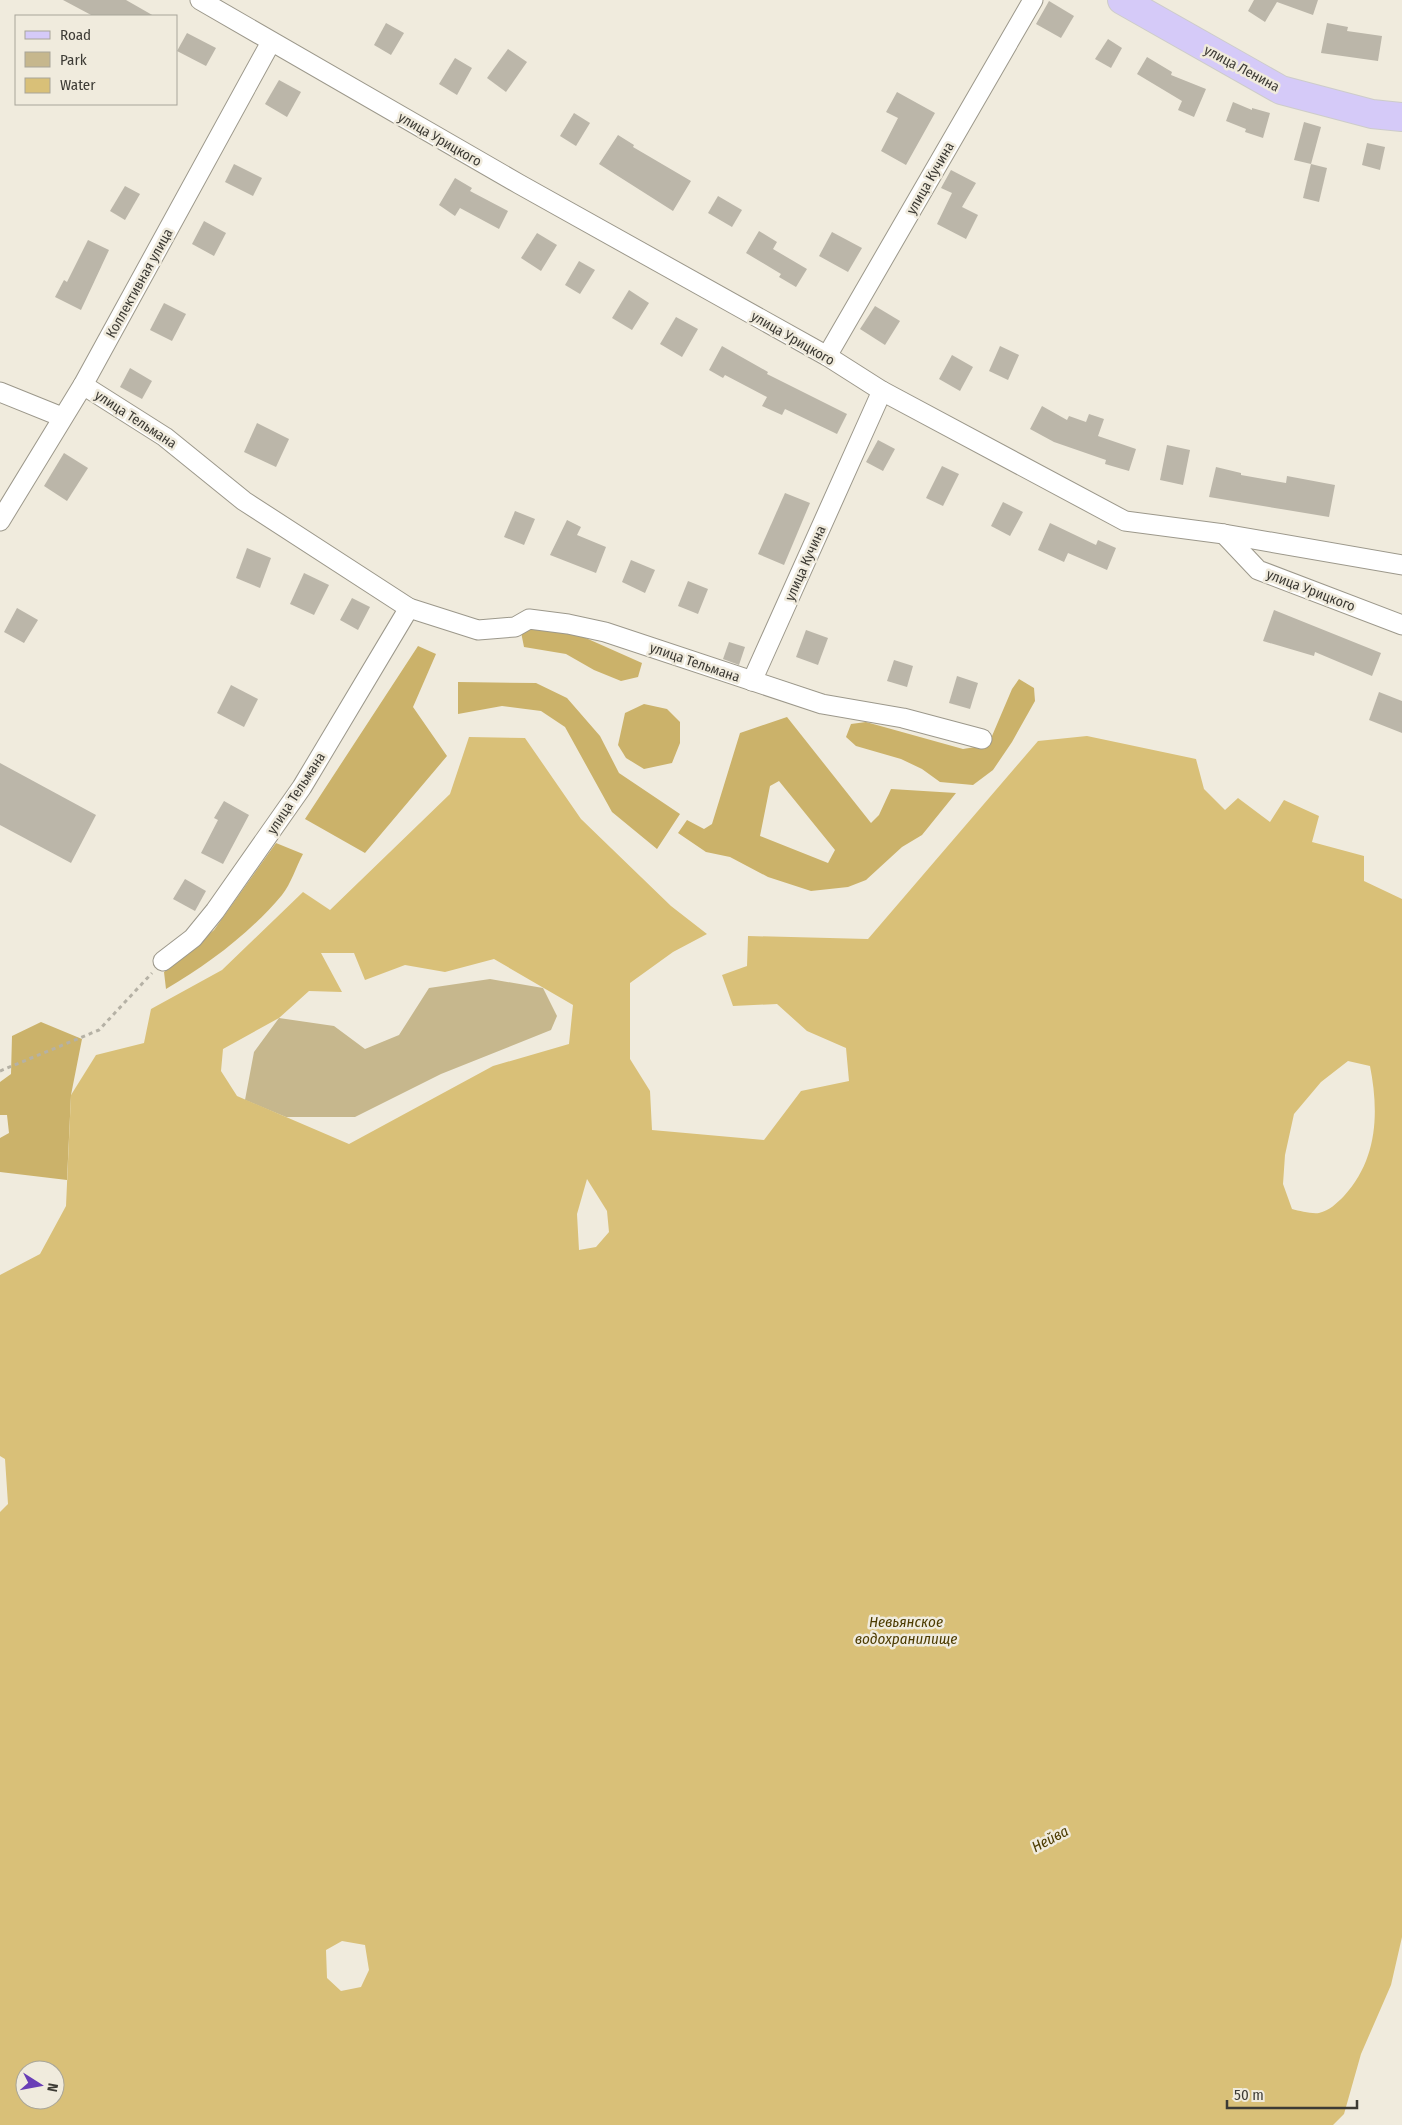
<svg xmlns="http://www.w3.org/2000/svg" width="1402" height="2125" viewBox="0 0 1402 2125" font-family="'Fira Sans Condensed',sans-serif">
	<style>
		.green { fill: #c6b78d }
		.forest { fill: #cbb26a; fill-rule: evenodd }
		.water { fill: #d9c078; fill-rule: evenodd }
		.building { fill: #bbb6a9 }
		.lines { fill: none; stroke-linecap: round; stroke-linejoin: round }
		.street-casing { stroke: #9c988b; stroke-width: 21 }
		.primary-casing { stroke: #cdccca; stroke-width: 30 }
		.path { stroke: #b5b1a5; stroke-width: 3; stroke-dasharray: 4 4; stroke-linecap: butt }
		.street { stroke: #fff; stroke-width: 19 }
		.primary { stroke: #d5caf8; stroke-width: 28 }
		.labels { text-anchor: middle; stroke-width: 5; stroke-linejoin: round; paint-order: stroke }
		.street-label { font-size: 14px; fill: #3d3b35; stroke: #f0ebdd }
		.water-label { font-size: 15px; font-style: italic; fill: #4c3b00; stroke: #f0ebdd }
	</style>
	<rect width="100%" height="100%" fill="#f0ebdd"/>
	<polygon class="green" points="490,979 543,988 557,1016 551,1030 441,1074 355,1117 286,1117 245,1100 254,1052 279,1018 334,1026 365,1049 399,1035 429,988"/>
	<g class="forest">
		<polygon points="544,626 579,635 642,663 638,677 621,681 594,670 566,654 524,647 520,627"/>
		<polygon points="418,646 436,654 413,707 447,756 365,853 305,819"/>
		<polygon points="1019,679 1034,688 1035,701 1012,742 993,770 973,785 940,782 922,769 901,759 856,746 846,737 851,724 866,722 963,749 982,746 992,736 1012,689"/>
		<polygon points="458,682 536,683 567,698 600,736 619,773 680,814 657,849 612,812 565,727 541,711 502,706 458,714"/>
		<polygon points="644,704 667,709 680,722 680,743 672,763 644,769 626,758 618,745 625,713"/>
		<path d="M 787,717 L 871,823 L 879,815 L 891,789 L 956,793 L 922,835 L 902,847 L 866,880 L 848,887 L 811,891 L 768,877 L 730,857 L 706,852 L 678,833 L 687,820 L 704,829 L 712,824 L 740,733 ZM 779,781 L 835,850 L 828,863 L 760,836 L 770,786 Z"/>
		<path d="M 276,843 L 303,854 C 296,867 291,884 282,895 C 250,933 209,964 166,989 L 164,972 L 214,930 Z"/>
		<polygon points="41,1022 82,1039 71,1095 67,1180 0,1172 0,1138 9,1133 7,1115 0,1115 0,1082 11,1074 12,1036"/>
	</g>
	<path class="water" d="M 1087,736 L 1196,759 L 1204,789 L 1225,810 L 1238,798 L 1270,822 L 1284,800 L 1319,816 L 1312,842 L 1364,856 L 1364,881 L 1402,899 L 1402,1937 L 1391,1985 L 1361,2054 L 1344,2114 L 1333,2125 L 0,2125 L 0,1512 L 8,1504 L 5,1459 L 0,1456 L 0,1275 L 40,1254 L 66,1206 L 71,1095 L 96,1055 L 144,1043 L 151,1009 L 222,970 L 303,892 L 330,910 L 450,794 L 469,737 L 525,738 L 581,819 L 671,906 L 707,934 L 673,952 L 630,983 L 630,1059 L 650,1091 L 652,1130 L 764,1140 L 801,1091 L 849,1081 L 846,1048 L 807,1031 L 777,1004 L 733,1006 L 722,975 L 747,966 L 748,936 L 868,939 L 1038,741 ZM 321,953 L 354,953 L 365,980 L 405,965 L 445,972 L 494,959 L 573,1005 L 569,1044 L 493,1066 L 349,1144 L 237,1096 L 221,1071 L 223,1049 L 279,1018 L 309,991 L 342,992 ZM 1348,1061 L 1370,1066 C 1379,1112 1378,1159 1344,1196 C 1336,1204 1330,1210 1319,1213 C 1311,1214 1300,1211 1292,1209 L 1283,1184 L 1285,1155 L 1294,1114 L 1321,1082 ZM 587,1179 L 607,1211 L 609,1232 L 596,1247 L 579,1250 L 577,1214 ZM 342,1941 L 365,1945 L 369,1970 L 361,1987 L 341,1991 L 327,1978 L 326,1950 ZM 25,2070 L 55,2070 L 55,2100 L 25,2100 Z"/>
	<g class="building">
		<polygon points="63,0 126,0 154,16 93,16"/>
		<polygon points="1254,0 1318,0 1313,15 1277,2 1265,22 1248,11"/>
		<polygon points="1049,1 1074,16 1061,38 1036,24"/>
		<polygon points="386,23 404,33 391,55 374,45"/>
		<polygon points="1327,23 1348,27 1347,31 1382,36 1378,61 1321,53"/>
		<polygon points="187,33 216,48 206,66 177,51"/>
		<polygon points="1108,39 1122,48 1111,68 1095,59"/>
		<polygon points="508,49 527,62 506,92 487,78"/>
		<polygon points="1147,57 1172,72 1171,75 1206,89 1194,117 1178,110 1182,101 1137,74"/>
		<polygon points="455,58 472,68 457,95 439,84"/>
		<polygon points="279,80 301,92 287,117 265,104"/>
		<polygon points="897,92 935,113 906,165 881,151 898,118 886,112"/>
		<polygon points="1233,102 1252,110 1252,108 1270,113 1263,138 1245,132 1246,129 1226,121"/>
		<polygon points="574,113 590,123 576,146 560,136"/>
		<polygon points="1304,122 1321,127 1311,164 1294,160"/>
		<polygon points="618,135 634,145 633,147 691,181 673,211 599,164"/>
		<polygon points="1367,143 1385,147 1380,170 1362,165"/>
		<polygon points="234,164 262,178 253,196 225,182"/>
		<polygon points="1311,164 1327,168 1319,202 1303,198"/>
		<polygon points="951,170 976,183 962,207 978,215 966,239 937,224 952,193 941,188"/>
		<polygon points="455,178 472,188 470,191 508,211 499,229 460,208 455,216 439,205"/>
		<polygon points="125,186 140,194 125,220 110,211"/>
		<polygon points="718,196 742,210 732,227 708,213"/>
		<polygon points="204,221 226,233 214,256 192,244"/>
		<polygon points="759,231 777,242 773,249 807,269 796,287 779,277 781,274 746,253"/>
		<polygon points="832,232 862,248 848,272 819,256"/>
		<polygon points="537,233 557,245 541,271 521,258"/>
		<polygon points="88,240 109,250 81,310 55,297 64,280 67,282"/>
		<polygon points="579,261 595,270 580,294 565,285"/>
		<polygon points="629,290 649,303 632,330 612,318"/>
		<polygon points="164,303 186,314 172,341 150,330"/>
		<polygon points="875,306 900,321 885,345 860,329"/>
		<polygon points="676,317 698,329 682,357 660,344"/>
		<polygon points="722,346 768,372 767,374 847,414 837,434 785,409 782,415 762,406 767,397 725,375 723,378 709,370"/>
		<polygon points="1000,346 1019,355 1008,380 989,371"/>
		<polygon points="952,355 973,367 960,391 939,379"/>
		<polygon points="130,368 152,381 142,399 120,387"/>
		<polygon points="1042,406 1067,420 1069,416 1086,422 1089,414 1104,419 1098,436 1136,449 1129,471 1105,464 1106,460 1054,442 1030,429"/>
		<polygon points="257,423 289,439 276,467 244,452"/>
		<polygon points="878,440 895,449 883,471 866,462"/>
		<polygon points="1167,445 1190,450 1183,485 1160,480"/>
		<polygon points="64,453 88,468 67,501 44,486"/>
		<polygon points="942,466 959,474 943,506 926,498"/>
		<polygon points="1216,467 1241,473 1241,475 1286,483 1287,476 1335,485 1329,517 1209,497"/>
		<polygon points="785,493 810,503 784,565 758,554"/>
		<polygon points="1003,502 1023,512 1010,536 991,526"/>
		<polygon points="515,511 535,519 524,545 504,537"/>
		<polygon points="567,520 581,527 577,535 606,547 596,573 550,555"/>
		<polygon points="1050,523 1096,545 1098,540 1116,548 1107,570 1068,553 1064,562 1038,550"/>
		<polygon points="247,548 271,558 260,588 236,578"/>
		<polygon points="631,560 655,570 645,593 622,582"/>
		<polygon points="304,573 329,585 314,615 290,604"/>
		<polygon points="688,581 708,589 698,614 678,606"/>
		<polygon points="352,598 370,607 358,630 340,620"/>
		<polygon points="17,608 38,620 24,643 4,632"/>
		<polygon points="1274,610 1381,653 1372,676 1315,652 1314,656 1263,641"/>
		<polygon points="806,630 828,638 818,665 796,657"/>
		<polygon points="729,642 745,647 739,665 723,659"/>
		<polygon points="894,660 913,666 907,687 887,681"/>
		<polygon points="957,676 978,683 970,709 949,703"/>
		<polygon points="231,685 258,699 244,727 217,713"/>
		<polygon points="1379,692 1402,701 1402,733 1369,720"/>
		<polygon points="0,763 96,815 71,863 0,825"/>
		<polygon points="224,801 249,815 223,864 201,853 218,820 214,818"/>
		<polygon points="185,879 206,891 195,911 173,899"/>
	</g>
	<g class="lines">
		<g class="street-casing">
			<g id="street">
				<polyline points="200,0 519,184 827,356 882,391 1125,521 1224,534 1402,565"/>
				<polyline points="827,356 1033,0"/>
				<polyline points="83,385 165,437 244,501 409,608 478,630 515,627 529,619 568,624 605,632 822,704 903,718 982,739"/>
				<polyline points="0,392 62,417"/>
				<polyline points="0,521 83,385 271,42"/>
				<polyline points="1224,534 1258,570 1402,625"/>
				<polyline points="752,681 882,391"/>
				<polyline points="163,961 193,938 215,911 302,787 409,608"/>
			</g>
		</g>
		<g class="primary-casing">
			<polyline id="primary" points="1122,0 1281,90 1372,114 1402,117"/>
		</g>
		<polyline class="path" points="0,1071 99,1030 152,973"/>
		<use href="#street" class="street"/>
		<use href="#primary" class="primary"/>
	</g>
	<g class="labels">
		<g class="street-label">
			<text transform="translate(1242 68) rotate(28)" y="5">улица Ленина</text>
			<text transform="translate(440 139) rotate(30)" y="5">улица Урицкого</text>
			<text transform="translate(930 178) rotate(-60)" y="5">улица Кучина</text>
			<text transform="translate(139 283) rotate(-61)" y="5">Коллективная улица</text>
			<text transform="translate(793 338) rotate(30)" y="5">улица Урицкого</text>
			<text transform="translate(136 419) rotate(33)" y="5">улица Тельмана</text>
			<text transform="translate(805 563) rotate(-66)" y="5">улица Кучина</text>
			<text transform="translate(1311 590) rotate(21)" y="5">улица Урицкого</text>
			<text transform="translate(695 662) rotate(19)" y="5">улица Тельмана</text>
			<text transform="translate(296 793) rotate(-57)" y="5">улица Тельмана</text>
		</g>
		<g class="water-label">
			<text x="906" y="1627">Невьянское<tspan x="906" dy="17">водохранилище</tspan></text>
			<text transform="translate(1050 1839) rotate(-28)" y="5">Нейва</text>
		</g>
	</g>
	<rect x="15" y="15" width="162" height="90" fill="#f0ebdd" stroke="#a8a59a"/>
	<rect x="25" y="31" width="25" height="8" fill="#d5caf8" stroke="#a8a59a"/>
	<text x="60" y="40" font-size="15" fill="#3d3b35">Road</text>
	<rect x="25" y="52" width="25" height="15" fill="#c6b78d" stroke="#a8a59a"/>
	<text x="60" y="65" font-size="15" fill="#3d3b35">Park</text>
	<rect x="25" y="78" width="25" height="15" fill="#d9c078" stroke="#a8a59a"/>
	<text x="60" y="90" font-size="15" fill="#3d3b35">Water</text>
	<g transform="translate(40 2085) rotate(101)"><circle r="24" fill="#f0ebdd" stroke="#a8a59a"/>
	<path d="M0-4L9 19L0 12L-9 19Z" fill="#693eb6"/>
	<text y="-8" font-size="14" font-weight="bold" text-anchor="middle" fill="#3d3b35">N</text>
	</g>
	<path d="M1227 2100v8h130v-8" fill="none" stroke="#3d3b35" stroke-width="2.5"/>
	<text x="1234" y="2100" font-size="15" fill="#3d3b35" stroke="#f0ebdd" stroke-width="4" paint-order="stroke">50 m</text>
</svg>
